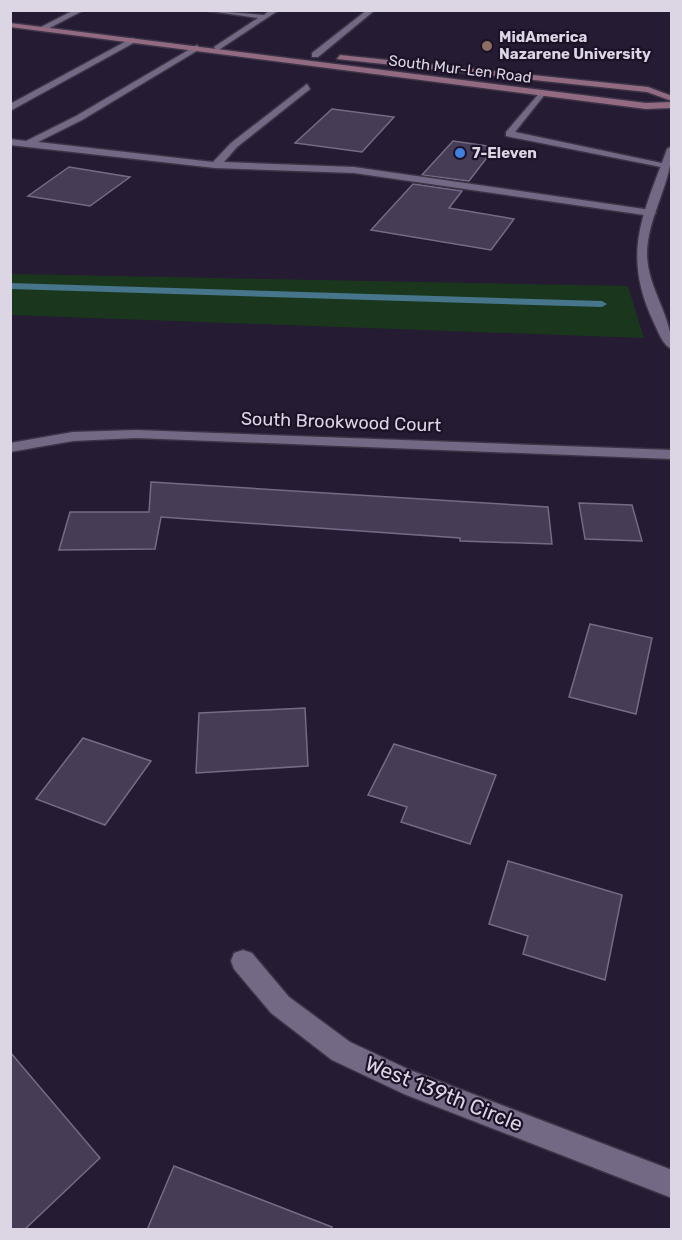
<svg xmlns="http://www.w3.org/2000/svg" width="682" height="1240" viewBox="0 0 682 1240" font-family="Rubik,sans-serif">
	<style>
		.green { fill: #1a371d }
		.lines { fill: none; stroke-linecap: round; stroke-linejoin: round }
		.stream { fill: #47758c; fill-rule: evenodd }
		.building { fill: #463c55; stroke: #766b86; stroke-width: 1.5 }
		.service-casing { stroke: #3c3446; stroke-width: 3 }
		.minor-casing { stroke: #3c3446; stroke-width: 3 }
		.tertiary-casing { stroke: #3c3446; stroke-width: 3 }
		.secondary-casing { stroke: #3c3446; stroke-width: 3 }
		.service { fill: #746984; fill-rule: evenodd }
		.minor { fill: #746984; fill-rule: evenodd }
		.tertiary { fill: #746984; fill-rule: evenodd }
		.secondary { fill: #926a81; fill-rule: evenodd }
		.education-dot { fill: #8d6e63; stroke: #1c1228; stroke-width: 2 }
		.shop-dot { fill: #3f7fe0; stroke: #1c1228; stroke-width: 2 }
		.labels { text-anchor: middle; stroke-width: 4.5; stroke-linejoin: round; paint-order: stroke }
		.far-poi-label { font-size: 15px; font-weight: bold; fill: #dbd5e4; stroke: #1c1228; text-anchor: start }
		.far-street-label { font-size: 15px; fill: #dbd5e4; stroke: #1c1228 }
		.street-label { font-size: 18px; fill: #dbd5e4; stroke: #1c1228 }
		.near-street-label { font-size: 21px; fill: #dbd5e4; stroke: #1c1228 }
	</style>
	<rect width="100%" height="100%" fill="#251b32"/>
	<polygon class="green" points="11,274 628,286 644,338 11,315"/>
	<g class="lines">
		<polygon class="stream" points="10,283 602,301 607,304 602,307 10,289"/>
	</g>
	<g class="building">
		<polygon points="332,109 394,117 362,152 295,143"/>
		<polygon points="453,141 495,147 469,181 422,175"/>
		<polygon points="69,167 130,177 90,206 28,196"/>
		<polygon points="413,184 462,191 449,208 514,219 491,250 371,230"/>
		<polygon points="151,482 548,507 552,544 460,541 460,538 161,517 155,549 59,550 70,512 149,512"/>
		<polygon points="579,503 632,505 642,541 585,539"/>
		<polygon points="590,624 652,638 636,714 569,697"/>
		<polygon points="305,708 308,766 196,773 199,713"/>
		<polygon points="83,738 151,761 105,825 36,799"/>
		<polygon points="394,744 496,775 470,844 401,822 407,807 368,795"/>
		<polygon points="508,861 622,895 605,980 523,954 528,936 489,924"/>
		<polygon points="10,1052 100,1158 24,1230 10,1230"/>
		<polygon points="174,1166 332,1227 331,1230 147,1230"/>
	</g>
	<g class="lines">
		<g class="service-casing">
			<g id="service">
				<polygon points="74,10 84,10 44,31 37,29"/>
				<polygon points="202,10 264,15 270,10 279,10 217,51 214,47 258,18"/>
				<polygon points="367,10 375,10 318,57 312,57 312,53"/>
				<polygon points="132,38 139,40 10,111 10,104"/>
				<polygon points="197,45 200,49 82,120 38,142 213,162 231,143 307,84 310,89 237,147 224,162 354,167 651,210 656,213 651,216 354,173 215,168 10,145 10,139 26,141 76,116"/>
				<polygon points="542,90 546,93 515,132 671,165 666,168 506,136 506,132"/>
			</g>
		</g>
		<g class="minor-casing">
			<g id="minor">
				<polygon points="136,430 672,450 672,459 136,438 73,441 10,452 10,443 73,432"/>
				<polygon points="243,950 252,953 289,997 350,1042 410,1070 672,1170 672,1198 404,1094 332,1060 271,1013 234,969 231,961 234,953"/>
			</g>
		</g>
		<g class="tertiary-casing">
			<path id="tertiary" d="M 672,146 C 672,184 647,217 647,255 C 648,289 672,316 672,349 C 663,346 658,331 654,323 C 621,254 643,215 667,149 Z"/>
		</g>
		<g class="secondary-casing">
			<g id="secondary">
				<polygon points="10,23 646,103 672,102 672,108 646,109 10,27"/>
				<polygon points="340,55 648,87 672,96 672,101 647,92 337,59"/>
			</g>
		</g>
		<use href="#service" class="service"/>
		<use href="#minor" class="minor"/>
		<use href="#tertiary" class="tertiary"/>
		<use href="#secondary" class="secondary"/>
	</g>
	<circle class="education-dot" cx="487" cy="46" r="6"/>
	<circle class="shop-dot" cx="460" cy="153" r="6"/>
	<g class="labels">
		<g class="far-poi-label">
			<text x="499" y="42">MidAmerica<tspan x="499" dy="17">Nazarene University</tspan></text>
			<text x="472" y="158">7-Eleven</text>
		</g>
		<g class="far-street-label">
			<text transform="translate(460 69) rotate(7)" y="5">South Mur-Len Road</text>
		</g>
		<g class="street-label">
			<text transform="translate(341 422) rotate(2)" y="6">South Brookwood Court</text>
		</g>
		<g class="near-street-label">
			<text transform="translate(444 1094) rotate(22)" y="7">West 139th Circle</text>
		</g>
	</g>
	<rect width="682" height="1240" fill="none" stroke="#dbd5e4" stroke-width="24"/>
</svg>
